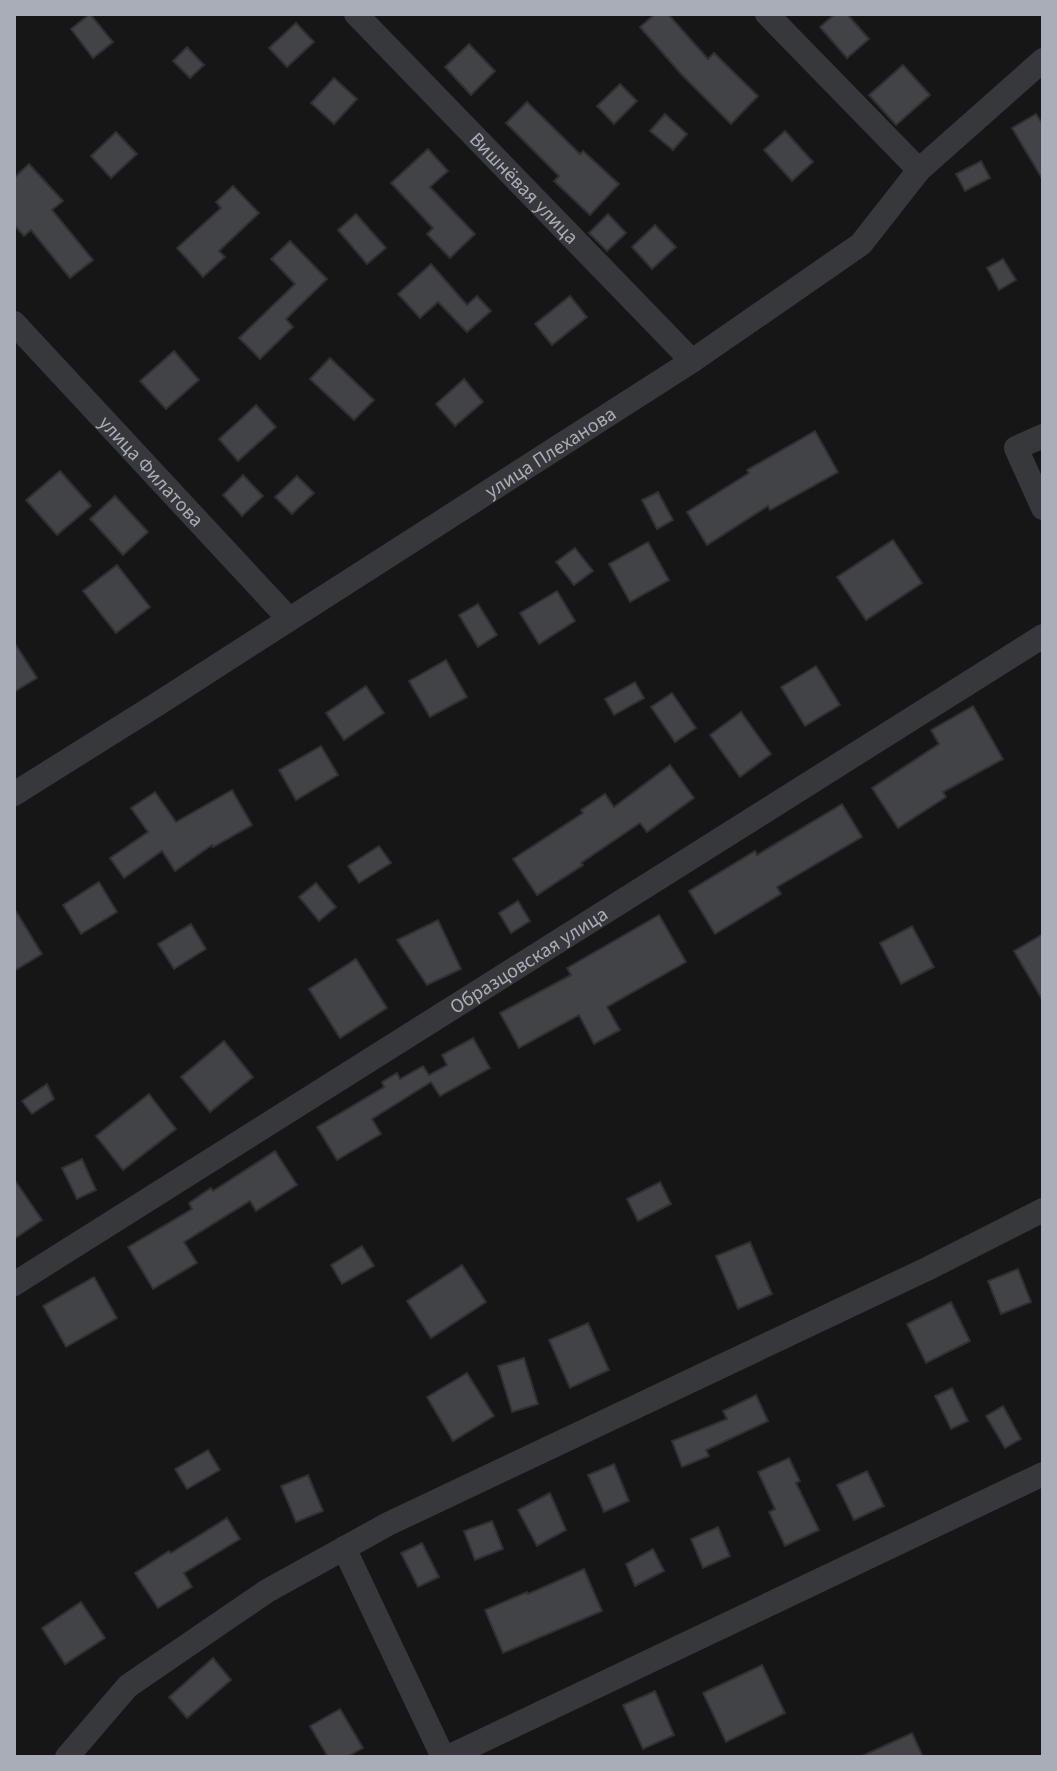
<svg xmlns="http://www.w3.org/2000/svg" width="1057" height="1771" viewBox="0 0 1057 1771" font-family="'Source Sans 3',sans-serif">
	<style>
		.building { fill: #424347; stroke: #303033; stroke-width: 2 }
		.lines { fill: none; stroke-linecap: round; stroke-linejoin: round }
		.street { stroke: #37383c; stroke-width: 24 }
		.labels { text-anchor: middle; stroke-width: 7; stroke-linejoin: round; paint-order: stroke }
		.street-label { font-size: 20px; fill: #a8adb7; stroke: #111112 }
	</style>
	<rect width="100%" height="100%" fill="#161617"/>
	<g class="building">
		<polygon points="90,14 113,42 93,58 71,29"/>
		<polygon points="655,14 668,14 708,59 714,53 758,96 731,124 682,75 640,27"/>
		<polygon points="835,14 847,14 869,39 847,58 820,27"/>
		<polygon points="296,23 314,42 287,67 269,48"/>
		<polygon points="469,44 495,71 471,95 445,67"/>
		<polygon points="187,47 204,65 190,78 173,61"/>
		<polygon points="903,65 930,95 896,125 869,95"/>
		<polygon points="334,78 357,99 334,124 311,103"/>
		<polygon points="620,84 637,101 614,124 597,106"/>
		<polygon points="527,102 580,154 583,151 619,184 590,215 554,181 559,176 506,123"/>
		<polygon points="665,114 687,134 673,150 650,131"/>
		<polygon points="1036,114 1043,125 1043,180 1012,128"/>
		<polygon points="785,131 813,162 792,181 764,150"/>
		<polygon points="116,132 137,154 111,178 91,156"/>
		<polygon points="428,149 448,171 430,187 475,234 450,258 427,234 433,228 391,183"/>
		<polygon points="981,161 990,178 965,191 956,174"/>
		<polygon points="29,164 63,201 52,210 93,260 70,278 31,230 24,236 14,225 14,178"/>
		<polygon points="233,186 259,213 219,251 225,257 203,277 177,248 221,208 216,202"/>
		<polygon points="356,214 386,248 367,264 338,230"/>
		<polygon points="608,214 626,233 607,251 589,233"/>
		<polygon points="655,225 676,247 652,269 632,247"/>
		<polygon points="290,241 327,279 286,319 293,327 260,359 239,338 295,284 271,259"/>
		<polygon points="1003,259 1016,280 999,290 987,268"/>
		<polygon points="431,264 467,305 477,296 491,311 467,332 438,302 420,318 398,294"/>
		<polygon points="570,296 587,317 552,345 535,324"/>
		<polygon points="174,351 199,380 166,409 140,381"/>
		<polygon points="330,358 374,400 354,420 310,379"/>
		<polygon points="464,379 483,402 455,426 436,404"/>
		<polygon points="256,405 276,427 238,461 219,439"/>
		<polygon points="815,431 838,472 770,510 768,506 707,545 687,512 749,473 747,470"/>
		<polygon points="60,471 91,506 57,535 26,500"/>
		<polygon points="243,475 263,496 242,516 223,495"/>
		<polygon points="297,476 314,493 292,514 275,497"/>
		<polygon points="658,492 673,520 657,529 642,500"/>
		<polygon points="115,496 148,532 123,555 90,519"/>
		<polygon points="893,540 922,583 866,620 837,577"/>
		<polygon points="648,542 669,580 630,602 609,564"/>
		<polygon points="575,548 593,571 574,585 556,562"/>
		<polygon points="117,565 150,607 116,633 83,591"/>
		<polygon points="557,591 575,621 539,644 520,613"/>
		<polygon points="478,604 497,635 478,647 459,615"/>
		<polygon points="14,642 37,678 14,692"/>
		<polygon points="446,660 467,697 430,717 409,681"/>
		<polygon points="816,666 840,705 805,726 781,687"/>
		<polygon points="635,682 644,698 614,715 605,699"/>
		<polygon points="366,686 384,713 344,740 326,713"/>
		<polygon points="672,693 696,728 675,742 651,707"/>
		<polygon points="973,706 1003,759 943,792 946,797 898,828 872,788 939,744 931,730"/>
		<polygon points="741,712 771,754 740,777 710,735"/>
		<polygon points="321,746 338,775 296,800 279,770"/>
		<polygon points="670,765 694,798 647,832 640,823 581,863 583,865 537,895 513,859 583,813 581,810 605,794 614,807"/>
		<polygon points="232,790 252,825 213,847 212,845 175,871 162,851 124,878 110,858 148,832 131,808 155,792 176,822"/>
		<polygon points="842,804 862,837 777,887 781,894 715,934 689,891 755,851 757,855"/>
		<polygon points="379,846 391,863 359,883 348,866"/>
		<polygon points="99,882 117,912 81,934 63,905"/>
		<polygon points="316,883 336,907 319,921 299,897"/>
		<polygon points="518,901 530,921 511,933 499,913"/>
		<polygon points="14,908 42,954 14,971"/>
		<polygon points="659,915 686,962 607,1007 620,1030 594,1044 579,1015 519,1048 500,1013 571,975 567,968"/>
		<polygon points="438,920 461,969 427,985 397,940"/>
		<polygon points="191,924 206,949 174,969 158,944"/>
		<polygon points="912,926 934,967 901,984 880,943"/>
		<polygon points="1043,934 1043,1001 1014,951"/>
		<polygon points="356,959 387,1008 340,1038 309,989"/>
		<polygon points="473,1038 490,1068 440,1096 431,1082 372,1119 381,1134 337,1160 317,1127 384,1087 382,1082 397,1073 400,1079 423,1066 429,1075 447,1065 442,1055"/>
		<polygon points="224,1041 253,1077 210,1112 181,1077"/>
		<polygon points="47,1084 54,1099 32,1114 22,1101"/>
		<polygon points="149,1094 176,1129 123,1170 96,1136"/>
		<polygon points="275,1151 297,1185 256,1211 250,1201 184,1242 197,1263 153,1289 128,1247 192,1209 189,1203 211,1188 213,1191"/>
		<polygon points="82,1159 96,1190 77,1199 62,1168"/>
		<polygon points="14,1179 42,1220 14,1239"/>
		<polygon points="660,1182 671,1204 638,1221 627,1199"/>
		<polygon points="750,1242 772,1294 738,1309 716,1256"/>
		<polygon points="362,1246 374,1266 342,1284 331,1265"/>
		<polygon points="462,1265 486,1302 431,1338 407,1301"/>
		<polygon points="1018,1269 1031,1302 1001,1314 988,1281"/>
		<polygon points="94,1277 117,1318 66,1347 43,1306"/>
		<polygon points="951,1302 970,1341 926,1363 907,1324"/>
		<polygon points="588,1323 609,1370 570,1388 549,1340"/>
		<polygon points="524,1358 538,1404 512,1412 498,1366"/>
		<polygon points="467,1373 494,1416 453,1441 427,1397"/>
		<polygon points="952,1388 968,1421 951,1429 935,1396"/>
		<polygon points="756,1395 768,1421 706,1450 709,1456 682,1467 672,1441 727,1419 723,1411"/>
		<polygon points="1003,1406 1021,1439 1005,1448 986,1416"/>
		<polygon points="208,1450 220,1470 187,1489 175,1469"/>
		<polygon points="789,1458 800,1481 796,1483 819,1530 785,1546 769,1512 775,1509 758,1472"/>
		<polygon points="614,1464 629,1501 604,1512 588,1475"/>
		<polygon points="867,1471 884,1506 854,1520 837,1485"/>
		<polygon points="308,1475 323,1511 296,1522 281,1486"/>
		<polygon points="550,1493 566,1530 537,1546 518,1510"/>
		<polygon points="227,1518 240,1539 184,1573 192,1587 158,1608 135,1573 169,1551 171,1553"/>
		<polygon points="492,1521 503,1549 475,1560 464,1531"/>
		<polygon points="718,1527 730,1556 703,1568 691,1539"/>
		<polygon points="422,1543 439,1577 418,1587 401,1553"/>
		<polygon points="653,1549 664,1571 635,1586 626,1564"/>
		<polygon points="584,1569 602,1611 503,1653 485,1610 527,1592 528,1594"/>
		<polygon points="81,1602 105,1638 65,1664 42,1628"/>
		<polygon points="213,1658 231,1680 187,1718 169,1697"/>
		<polygon points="762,1665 785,1713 726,1742 703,1693"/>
		<polygon points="655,1691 674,1735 643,1749 623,1705"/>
		<polygon points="340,1709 363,1748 347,1757 328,1757 310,1726"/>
		<polygon points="912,1733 923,1757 860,1757"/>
	</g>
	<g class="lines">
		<g class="street">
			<path id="s1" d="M 356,14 L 692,361"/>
			<polyline points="767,14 919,170"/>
			<path id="s2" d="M 14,323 L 289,619"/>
			<polyline points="1043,436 1016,448 1043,508"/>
			<path id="s3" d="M 14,794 L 156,705 L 692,361 L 861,244 L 919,170 L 1043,60"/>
			<path id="s4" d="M 14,1284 L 1043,636"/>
			<polyline points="344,1548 443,1757"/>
			<polyline points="67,1757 128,1686 267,1591 388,1524 927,1269 1043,1210"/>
			<polyline points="448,1757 1043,1474"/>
		</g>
	</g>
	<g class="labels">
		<g class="street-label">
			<text dy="7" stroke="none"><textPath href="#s1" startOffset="242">Вишнёвая улица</textPath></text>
			<text dy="7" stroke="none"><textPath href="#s3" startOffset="636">улица Плеханова</textPath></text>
			<text dy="7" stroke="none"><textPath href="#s2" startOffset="202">улица Филатова</textPath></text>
			<text dy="7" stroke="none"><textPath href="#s4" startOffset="608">Образцовская улица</textPath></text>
		</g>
	</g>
	<rect width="1057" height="1771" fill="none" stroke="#a8adb7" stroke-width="32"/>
</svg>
